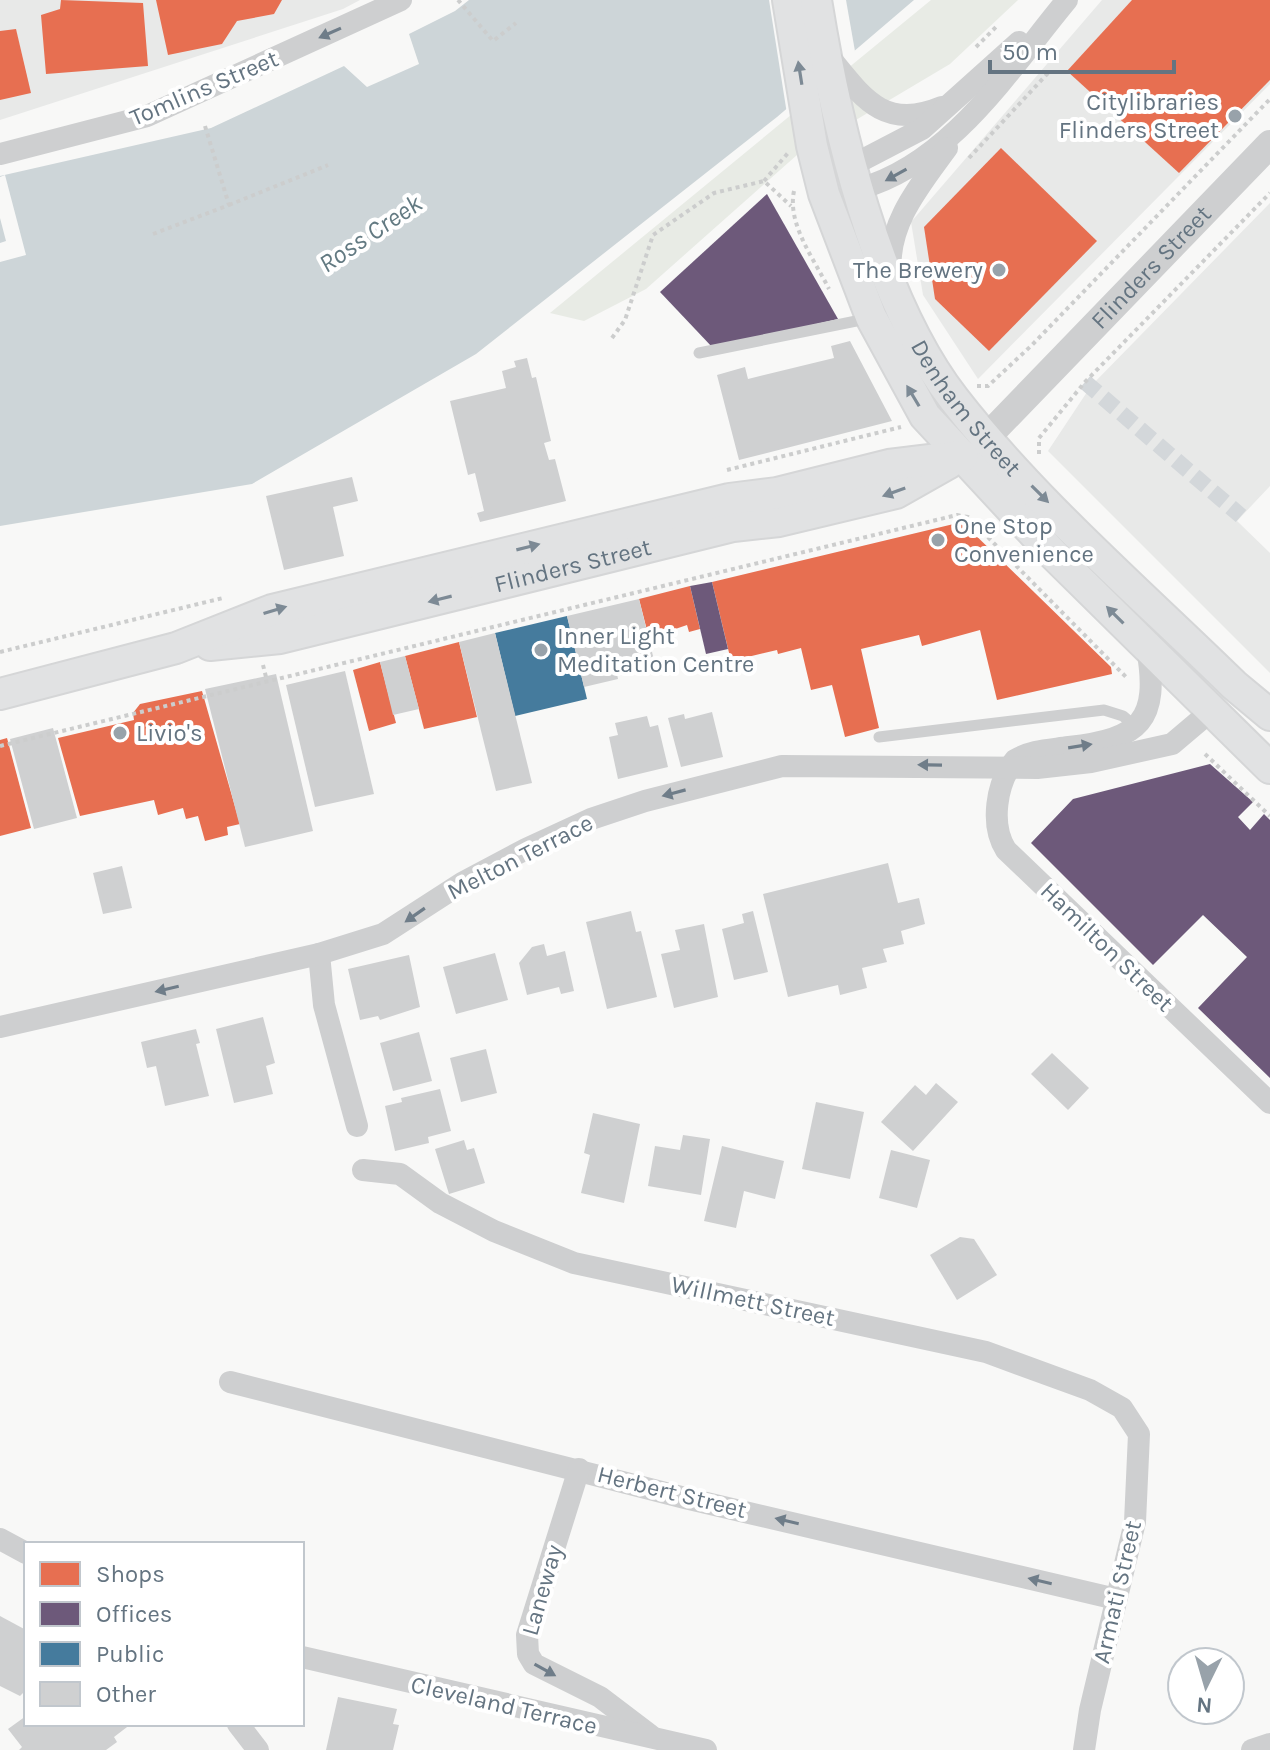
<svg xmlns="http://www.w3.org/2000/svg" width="1270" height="1750" viewBox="0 0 1270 1750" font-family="Karla,sans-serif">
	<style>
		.built { fill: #e8e9e8 }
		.green { fill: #e8ebe5 }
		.water { fill: #cdd5d8 }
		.pier { fill: #f8f8f7 }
		.shops { fill: #e76f51 }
		.offices { fill: #6d597a }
		.public { fill: #457b9d }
		.building { fill: #cfd0d1 }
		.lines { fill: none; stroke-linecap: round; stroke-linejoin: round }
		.pedestrian-tunnel { stroke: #d3d7da; stroke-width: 16; stroke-dasharray: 16 8; stroke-linecap: butt }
		.secondary-casing { stroke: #d5d6d7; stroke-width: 34 }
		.path { stroke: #cccdcd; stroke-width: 4; stroke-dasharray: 4 4; stroke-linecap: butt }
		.service { stroke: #cecfd0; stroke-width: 11 }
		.minor { stroke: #cecfd0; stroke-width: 22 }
		.tertiary { stroke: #cecfd0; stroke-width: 28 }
		.secondary { stroke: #e1e2e3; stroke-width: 30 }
		.oneway { fill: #6f7d89 }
		.oneway2 { fill: #7d8a95 }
		.poi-dot { fill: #98a2aa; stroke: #fff; stroke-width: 3 }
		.labels { text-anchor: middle; stroke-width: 8; stroke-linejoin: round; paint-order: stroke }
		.street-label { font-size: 24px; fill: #647481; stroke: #fff }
		.poi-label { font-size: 24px; fill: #647481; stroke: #fff; text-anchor: start }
		.water-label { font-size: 26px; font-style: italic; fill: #637a82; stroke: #fff }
	</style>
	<rect width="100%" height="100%" fill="#f8f8f7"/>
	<g class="built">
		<polygon points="0,0 360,0 343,9 0,120"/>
		<polygon points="1102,0 1270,0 1270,84 978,379 923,295 911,222"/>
		<polygon points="1270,203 1270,486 1237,521 1270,553 1270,673 1048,451 1091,386"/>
	</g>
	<polygon class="green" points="931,0 1018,0 950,64 797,155 646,289 584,321 550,313"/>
	<polygon class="water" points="469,0 914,0 777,117 476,354 252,484 0,526 0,176 211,128 344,66 367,87 419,64 409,34 455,11"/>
	<g class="pier">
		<polygon points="769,0 846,0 856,57 787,114"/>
		<polygon points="5,175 26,255 0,262 0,243 6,241 0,218 0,177"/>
	</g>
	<g class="shops">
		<polygon points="61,0 143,3 148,66 46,74 41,15 60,9"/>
		<polygon points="156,0 282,0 274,14 237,21 222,44 168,55"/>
		<polygon points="1132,0 1270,0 1270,80 1179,173 1067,71"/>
		<polygon points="16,29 31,93 0,100 0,31"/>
		<polygon points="1001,148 1097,241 989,351 935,299 924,227"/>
		<polygon points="962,522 1111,667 1112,674 997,700 980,630 922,646 919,635 861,649 879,728 845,737 832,685 811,690 801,648 778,654 777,650 731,661 712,582"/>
		<polygon points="690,586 700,629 689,632 687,625 649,638 639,599"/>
		<polygon points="459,642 477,717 424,729 405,656"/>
		<polygon points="380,662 396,723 369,731 353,670"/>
		<polygon points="202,691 240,824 227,827 228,835 205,841 198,816 186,819 183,808 158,815 154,800 80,816 58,738 134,720 133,713 140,704"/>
		<polygon points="7,738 31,828 0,836 0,740"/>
	</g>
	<g class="offices">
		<polygon points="767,194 838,319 713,348 660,292"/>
		<polygon points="712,582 728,649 706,654 690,586"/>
		<polygon points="1210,764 1253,802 1238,817 1250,830 1264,814 1270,820 1270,1078 1198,1008 1247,957 1203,915 1153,965 1031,843 1073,799"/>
	</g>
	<polygon class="public" points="567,616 587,699 515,716 495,633"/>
	<g class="building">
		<polygon points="850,341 892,421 739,460 717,375 745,367 748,379 834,358 831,346"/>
		<polygon points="527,358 532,378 536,377 551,441 544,443 549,460 555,459 566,501 480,522 477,513 484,511 475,473 468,475 450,401 506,388 502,371 516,367 514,361"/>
		<polygon points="352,477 358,501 333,507 344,556 284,570 266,496"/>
		<polygon points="639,599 654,660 616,669 618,679 584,687 567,616"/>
		<polygon points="495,633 532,783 496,791 459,642"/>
		<polygon points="405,656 419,709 393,715 380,662"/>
		<polygon points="345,671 374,794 315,807 286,685"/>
		<polygon points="276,674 313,831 245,847 205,689"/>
		<polygon points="712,712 723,757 681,767 668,718 684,714 685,719"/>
		<polygon points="647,716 650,727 658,725 668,767 618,779 609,737 618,735 615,723"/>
		<polygon points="53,728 77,818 34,829 10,739"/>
		<polygon points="888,863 898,903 919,898 925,924 901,931 904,944 883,949 887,962 862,968 867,988 840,995 838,985 788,997 763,894"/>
		<polygon points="122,866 132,908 103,914 93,873"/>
		<polygon points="631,911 636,932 641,931 657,997 607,1009 586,922"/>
		<polygon points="753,911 768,972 734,980 722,929 744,923 742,914"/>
		<polygon points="704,924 718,997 674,1008 661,954 680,950 675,930"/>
		<polygon points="544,944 547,956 565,951 574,991 561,994 559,987 527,995 519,963 532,947"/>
		<polygon points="495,953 508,1000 456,1014 443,967"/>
		<polygon points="409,955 420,1007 380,1020 378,1016 360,1020 348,969"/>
		<polygon points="263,1017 275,1063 266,1066 273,1094 234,1103 216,1029"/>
		<polygon points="196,1029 200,1043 196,1044 209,1096 165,1106 156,1066 147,1068 141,1042"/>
		<polygon points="419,1032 432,1081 393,1091 380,1043"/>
		<polygon points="486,1049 497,1093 461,1102 450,1058"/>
		<polygon points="1052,1053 1089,1088 1068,1110 1031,1074"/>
		<polygon points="936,1083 958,1102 913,1151 881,1122 915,1085 926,1095"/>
		<polygon points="440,1089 451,1131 428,1137 429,1143 395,1151 385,1106 402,1102 401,1098"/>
		<polygon points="816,1102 864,1112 850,1179 802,1169"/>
		<polygon points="593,1113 640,1124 624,1203 581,1193 590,1155 584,1153"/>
		<polygon points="683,1135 710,1139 701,1195 648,1186 655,1146 680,1150"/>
		<polygon points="464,1140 467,1150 474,1148 485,1183 449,1194 435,1149"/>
		<polygon points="722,1146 784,1161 775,1199 744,1191 736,1228 704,1221"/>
		<polygon points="891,1150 930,1160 917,1208 879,1198"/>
		<polygon points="960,1237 974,1239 997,1275 957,1300 930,1255"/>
		<polygon points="0,1616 26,1630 26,1690 20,1696 0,1686"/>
		<polygon points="338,1697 397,1709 393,1724 399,1725 393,1750 326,1750"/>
		<polygon points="26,1716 26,1724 131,1724 114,1737 117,1742 106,1750 19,1750 22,1747 8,1729"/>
	</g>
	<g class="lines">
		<polyline class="pedestrian-tunnel" points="1085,382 1241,516"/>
		<g class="secondary-casing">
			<g id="secondary">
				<polyline points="788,0 812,146 824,194 871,317 925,416 1053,554 1270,768"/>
				<path id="s2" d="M 816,0 C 836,124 876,298 954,399 C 1034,502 1140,593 1234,685 L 1270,715"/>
				<path id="s3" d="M 210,645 L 280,638 L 733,526 L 779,521 L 896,493 L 949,463"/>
				<polyline points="0,694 176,648 272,610 729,499 777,493 889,465 963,456"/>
			</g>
		</g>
		<g class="path">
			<polyline points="458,0 493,41 516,23"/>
			<polyline points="976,47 997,26"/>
			<polyline points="969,158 1049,72"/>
			<polyline points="764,181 788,153"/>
			<path d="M 794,191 C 787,224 814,259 829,289"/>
			<polyline points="229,205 328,165"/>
			<polyline points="153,234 229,205 205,126"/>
			<polyline points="612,338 625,320 653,235 714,193 764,181 791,206"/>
			<polyline points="977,386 988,386 1032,345 1270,99"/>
			<polyline points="1039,454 1039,438 1085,382 1270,193"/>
			<polyline points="727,470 901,427"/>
			<polyline points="0,652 223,598"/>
			<polyline points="263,665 267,681"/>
			<polyline points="0,746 957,515 968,517 1127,678"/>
			<polyline points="1205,754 1270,816"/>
		</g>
		<g class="service">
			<polyline points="699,353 871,318"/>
			<polyline points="879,737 1104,710 1123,716 1137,728"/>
		</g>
		<g class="minor">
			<path d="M 827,54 C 861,95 882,132 942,107"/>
			<polyline points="0,154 147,116 401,0"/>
			<polyline points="851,166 922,129 1019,42"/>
			<path d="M 859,189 C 950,164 1009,70 1067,0"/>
			<path d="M 891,274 C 886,225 920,185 947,148"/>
			<path d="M 1147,648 C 1160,721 1140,739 1069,747 C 1049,750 1032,750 1015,760 C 996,783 990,825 1006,850 L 1270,1103"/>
			<polyline points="319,954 324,1005 357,1126"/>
			<polyline points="0,1027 319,954 383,934 462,883 526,849 591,819 645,801 782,766 1037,768 1091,762 1172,744 1211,711"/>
			<polyline points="363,1170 400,1174 440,1203 494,1231 574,1263 986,1352 1090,1390 1122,1408 1139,1434 1135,1522 1090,1710 1084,1750"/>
			<polyline points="230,1382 685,1498 1116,1599"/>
			<polyline points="579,1469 527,1635 528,1654 534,1664 600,1697 650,1735"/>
			<polyline points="0,1539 26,1553"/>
			<polyline points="302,1657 706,1750"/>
			<polyline points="238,1724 258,1750"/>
			<polyline points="1252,1750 1270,1744"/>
		</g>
		<path class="tertiary" id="s1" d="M 987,437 L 1270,144"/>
		<use href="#secondary" class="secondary"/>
	</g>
	<defs><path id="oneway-solid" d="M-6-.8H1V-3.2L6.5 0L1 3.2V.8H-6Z" transform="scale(2)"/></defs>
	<g class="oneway">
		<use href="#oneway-solid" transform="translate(330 33) rotate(156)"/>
		<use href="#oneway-solid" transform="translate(896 175) rotate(151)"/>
		<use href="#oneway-solid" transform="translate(1080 746) rotate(-9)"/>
		<use href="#oneway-solid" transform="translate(930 765) rotate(-179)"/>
		<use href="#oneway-solid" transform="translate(674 793) rotate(165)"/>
		<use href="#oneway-solid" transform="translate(415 915) rotate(145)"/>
		<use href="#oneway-solid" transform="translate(167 989) rotate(167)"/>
		<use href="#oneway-solid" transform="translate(787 1521) rotate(-167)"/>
		<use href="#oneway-solid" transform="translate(1040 1581) rotate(-167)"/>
		<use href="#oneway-solid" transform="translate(545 1670) rotate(29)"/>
	</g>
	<g class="oneway2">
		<use href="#oneway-solid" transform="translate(800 73) rotate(-99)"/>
		<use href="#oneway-solid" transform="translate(913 396) rotate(-121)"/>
		<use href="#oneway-solid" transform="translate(894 492) rotate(160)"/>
		<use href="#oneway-solid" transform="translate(1040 494) rotate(45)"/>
		<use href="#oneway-solid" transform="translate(528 547) rotate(-14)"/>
		<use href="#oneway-solid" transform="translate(440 599) rotate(166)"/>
		<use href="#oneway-solid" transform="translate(275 610) rotate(-17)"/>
		<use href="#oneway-solid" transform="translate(1115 615) rotate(-135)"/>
	</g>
	<g class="poi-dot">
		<circle cx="1235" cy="116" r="8"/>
		<circle cx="999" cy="270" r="8"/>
		<circle cx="938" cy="540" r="8"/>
		<circle cx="541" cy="650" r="8"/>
		<circle cx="120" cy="733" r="8"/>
	</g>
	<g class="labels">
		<g class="street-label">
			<text transform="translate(204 88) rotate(-23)" y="8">Tomlins Street</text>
			<text dy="8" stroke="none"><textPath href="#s1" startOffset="236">Flinders Street</textPath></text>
			<text dy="8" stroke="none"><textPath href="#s2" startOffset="440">Denham Street</textPath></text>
			<text dy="8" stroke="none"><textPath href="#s3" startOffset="372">Flinders Street</textPath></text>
			<text transform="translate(520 857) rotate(-27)" y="8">Melton Terrace</text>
			<text transform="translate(1107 947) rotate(44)" y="8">Hamilton Street</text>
			<text transform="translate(753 1301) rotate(12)" y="8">Willmett Street</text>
			<text transform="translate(672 1492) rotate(14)" y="8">Herbert Street</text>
			<text transform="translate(542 1590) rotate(-74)" y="8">Laneway</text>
			<text transform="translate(1117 1592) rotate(-77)" y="8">Armati Street</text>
			<text transform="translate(504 1705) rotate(13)" y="8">Cleveland Terrace</text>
		</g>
		<g class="poi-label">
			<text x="1219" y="110" text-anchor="end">Citylibraries<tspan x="1219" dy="28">Flinders Street</tspan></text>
			<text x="983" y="278" text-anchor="end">The Brewery</text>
			<text x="954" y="534">One Stop<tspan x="954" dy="28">Convenience</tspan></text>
			<text x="557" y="644">Inner Light<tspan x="557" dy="28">Meditation Centre</tspan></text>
			<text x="136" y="741">Livio's</text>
		</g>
		<g class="water-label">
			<text transform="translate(370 233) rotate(-34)" y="9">Ross Creek</text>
		</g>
	</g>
	<rect x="24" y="1542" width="280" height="184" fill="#ffffff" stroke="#c1c7cd" stroke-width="2"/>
	<rect x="40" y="1562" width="40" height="24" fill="#e76f51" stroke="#c1c7cd" stroke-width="2"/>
	<text x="96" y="1582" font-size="24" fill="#647481">Shops</text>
	<rect x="40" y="1602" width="40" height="24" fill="#6d597a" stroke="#c1c7cd" stroke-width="2"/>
	<text x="96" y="1622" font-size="24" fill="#647481">Offices</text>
	<rect x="40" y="1642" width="40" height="24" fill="#457b9d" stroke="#c1c7cd" stroke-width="2"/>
	<text x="96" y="1662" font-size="24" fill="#647481">Public</text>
	<rect x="40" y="1682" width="40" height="24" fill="#cfd0d1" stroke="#c1c7cd" stroke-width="2"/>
	<text x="96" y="1702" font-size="24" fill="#647481">Other</text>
	<g transform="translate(1206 1686) rotate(185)"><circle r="38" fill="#ffffff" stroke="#c1c7cd" stroke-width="2"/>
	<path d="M0-6L14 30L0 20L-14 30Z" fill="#98a2aa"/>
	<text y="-12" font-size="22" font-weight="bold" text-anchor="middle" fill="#647481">N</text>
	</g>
	<path d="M990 60v12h184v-12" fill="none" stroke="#647481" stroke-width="4"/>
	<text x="1002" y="60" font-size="24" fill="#647481" stroke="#ffffff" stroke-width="6" paint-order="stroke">50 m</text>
</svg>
